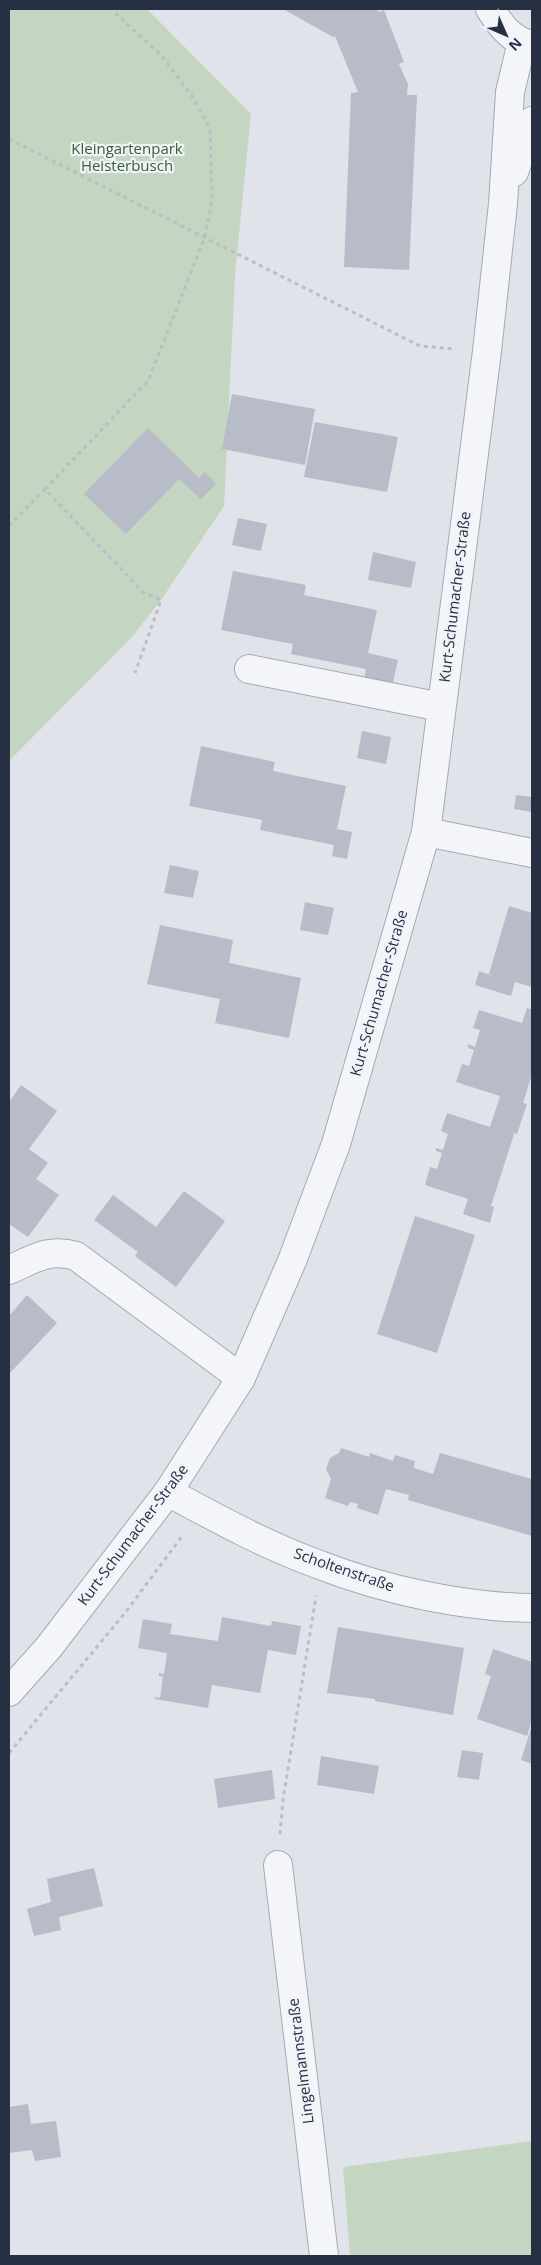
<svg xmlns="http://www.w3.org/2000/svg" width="541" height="2265" viewBox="0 0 541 2265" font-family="'Open Sans',sans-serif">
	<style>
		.green { fill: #c4d5c1 }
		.building { fill: #b7bcc8 }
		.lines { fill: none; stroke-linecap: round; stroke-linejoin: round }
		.minor-casing { stroke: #a5a9b5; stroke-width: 30 }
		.path { stroke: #babec5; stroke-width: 3; stroke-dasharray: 4 4; stroke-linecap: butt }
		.minor { stroke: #f3f5f8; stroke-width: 28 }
		.labels { text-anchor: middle; stroke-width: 4.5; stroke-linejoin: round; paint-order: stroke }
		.park-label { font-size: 15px; fill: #386033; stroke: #f0f3f8 }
		.street-label { font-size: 15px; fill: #272f43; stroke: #f0f3f8 }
	</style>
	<rect width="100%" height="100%" fill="#e0e3ea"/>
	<g class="green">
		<polygon points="9,9 147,9 251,114 235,275 224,506 161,600 132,637 9,761"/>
		<polygon points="532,2141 532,2256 350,2256 343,2167"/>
	</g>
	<g class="building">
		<polygon points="283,9 377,9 379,12 384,10 404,62 399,64 408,84 407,95 417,95 409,270 344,267 351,93 358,92 335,36 333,37"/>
		<polygon points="232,394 315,409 305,465 222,449"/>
		<polygon points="315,422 398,437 387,492 304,477"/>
		<polygon points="148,428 199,478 205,472 216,484 201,499 179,479 126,534 84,494"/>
		<polygon points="238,518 267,524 261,551 232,545"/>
		<polygon points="373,552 416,562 411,588 368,580"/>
		<polygon points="233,571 306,585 304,595 377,610 368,653 398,660 392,687 364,681 366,669 291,654 293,644 221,630"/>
		<polygon points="362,731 391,737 386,764 357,758"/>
		<polygon points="201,746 275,762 273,771 346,786 337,829 352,832 347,859 332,856 334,845 260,830 262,820 189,806"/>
		<polygon points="516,795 532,797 532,812 514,809"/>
		<polygon points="170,865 199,871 193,898 164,893"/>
		<polygon points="305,902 334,908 328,935 300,930"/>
		<polygon points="509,906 532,913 532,987 515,982 511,996 475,985 479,971 496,977 489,974"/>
		<polygon points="160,925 233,940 229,963 301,978 289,1038 215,1023 220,999 147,984"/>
		<polygon points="527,1008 532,1010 532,1074 523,1103 527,1104 517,1134 507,1132 514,1134 491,1206 494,1207 490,1223 463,1214 468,1199 425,1185 430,1167 437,1169 442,1153 436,1151 436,1148 443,1150 448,1134 441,1131 447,1113 490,1127 500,1096 456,1082 462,1064 469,1066 474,1050 468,1048 468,1044 475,1047 480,1030 473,1028 479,1010 522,1023"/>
		<polygon points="21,1085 57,1111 29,1149 48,1163 36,1179 59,1195 28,1237 9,1224 9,1102"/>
		<polygon points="184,1191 225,1221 176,1287 135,1256 138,1252 94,1220 113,1195 156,1227"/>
		<polygon points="415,1216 475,1235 437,1353 377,1334"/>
		<polygon points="27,1295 57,1323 9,1374 9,1316"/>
		<polygon points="341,1448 369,1457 370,1453 393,1461 395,1455 415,1461 414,1468 433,1474 440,1453 532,1479 532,1536 408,1500 409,1495 386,1489 378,1515 357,1508 358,1504 350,1502 348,1506 325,1498 331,1479 326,1469 330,1458 339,1453"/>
		<polygon points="222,1617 271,1626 272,1621 301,1626 296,1655 268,1650 260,1693 212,1685 208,1708 155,1699 155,1697 160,1698 163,1676 159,1676 159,1673 164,1674 167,1653 138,1648 143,1619 172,1624 170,1634 218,1641"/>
		<polygon points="338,1627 464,1648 453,1715 375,1701 375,1699 327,1693"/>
		<polygon points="493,1649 532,1662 532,1720 527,1736 477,1719 491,1676 485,1674"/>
		<polygon points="532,1725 532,1764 521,1760"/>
		<polygon points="462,1750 483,1753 479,1780 457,1777"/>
		<polygon points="321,1756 379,1766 374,1794 317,1785"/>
		<polygon points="272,1770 275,1799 218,1808 214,1779"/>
		<polygon points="94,1868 103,1906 59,1917 61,1930 34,1936 27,1909 51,1902 47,1879"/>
		<polygon points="28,2104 31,2124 56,2121 61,2157 35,2161 32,2150 9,2153 9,2107"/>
	</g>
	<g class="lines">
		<g class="minor-casing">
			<g id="minor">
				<path d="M 490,9 C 501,26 511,40 532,45"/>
				<polyline points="514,172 532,121"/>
				<polyline points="249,669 441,707"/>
				<polyline points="426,832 532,853"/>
				<path d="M 9,1270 C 34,1259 48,1248 76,1256 L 241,1378"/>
				<path d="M 168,1492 C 218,1519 267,1546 320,1565 C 384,1590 463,1607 532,1608"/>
				<polyline points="9,1692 49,1647 168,1492 241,1378 292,1261 336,1144 426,832 487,351 503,204 510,92 522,42"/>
				<polyline points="278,1865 324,2256"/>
			</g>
		</g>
		<g class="path">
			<polyline points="9,139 420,346 456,349"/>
			<polyline points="45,489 148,381 205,237 212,200 210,129 192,96 162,56 111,9"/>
			<polyline points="9,526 45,489 143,592 161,600 135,673"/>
			<polyline points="9,1753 125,1613 183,1535"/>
			<polyline points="280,1834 283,1800 316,1596"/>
		</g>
		<use href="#minor" class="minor"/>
	</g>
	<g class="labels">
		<g class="park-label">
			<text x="127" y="154">Kleingartenpark<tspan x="127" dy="17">Heisterbusch</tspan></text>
		</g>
		<g class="street-label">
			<text transform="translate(455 597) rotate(-83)" y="5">Kurt-Schumacher-Straße</text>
			<text transform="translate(379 993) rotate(-74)" y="5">Kurt-Schumacher-Straße</text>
			<text transform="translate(133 1535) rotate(-53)" y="5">Kurt-Schumacher-Straße</text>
			<text transform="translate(344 1570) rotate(19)" y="5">Scholtenstraße</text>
			<text transform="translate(301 2061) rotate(-97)" y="5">Lingelmannstraße</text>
		</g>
	</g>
	<rect width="541" height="2265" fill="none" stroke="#272f43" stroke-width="20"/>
	<g transform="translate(506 35) rotate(135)" stroke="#f0f3f8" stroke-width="4" paint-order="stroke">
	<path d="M0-4L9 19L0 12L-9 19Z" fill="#272f43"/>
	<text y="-8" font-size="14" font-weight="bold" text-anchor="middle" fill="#272f43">N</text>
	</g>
</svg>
